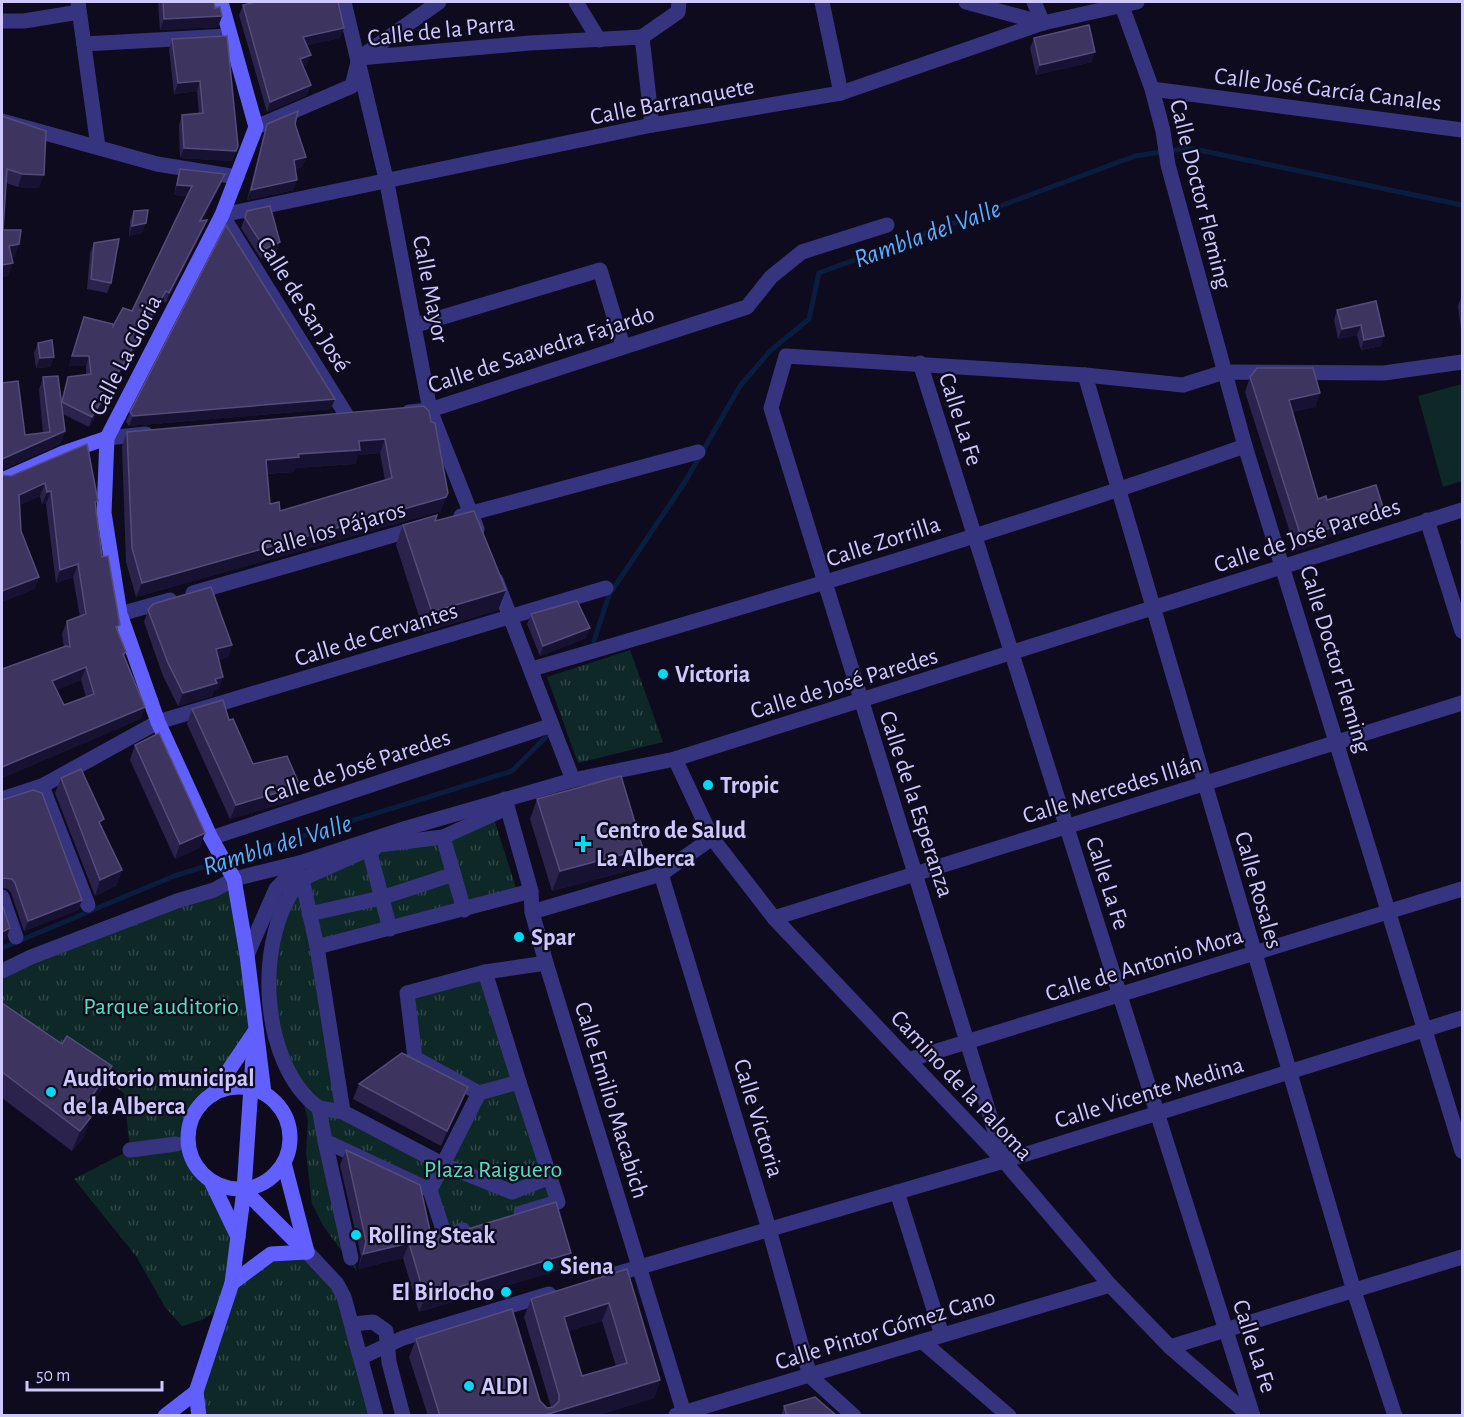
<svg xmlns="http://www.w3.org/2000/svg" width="1464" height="1417" viewBox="0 0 1464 1417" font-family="'Alegreya Sans',sans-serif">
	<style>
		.grass { fill: #0e2827 }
		.park { fill: url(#park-tufts) }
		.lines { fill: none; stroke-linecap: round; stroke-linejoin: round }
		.stream { stroke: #091d3f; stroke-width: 5 }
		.street { stroke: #37347f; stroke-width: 15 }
		.secondary { stroke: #625fff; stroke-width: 15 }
		.wall { fill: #2b234c; fill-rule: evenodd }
		.shaded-wall { fill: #181232 }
		.building { fill: #3d3560; stroke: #544c79; stroke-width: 1.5; fill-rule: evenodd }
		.poi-dot { fill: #00dbf3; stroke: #0e0b1e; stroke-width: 2 }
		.labels { text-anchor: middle; stroke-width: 4.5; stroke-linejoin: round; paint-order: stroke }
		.street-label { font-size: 24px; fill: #cec8ff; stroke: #0e0b1e }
		.poi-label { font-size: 24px; font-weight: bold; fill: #cec8ff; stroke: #0e0b1e; text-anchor: start }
		.park-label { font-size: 24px; fill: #51e2bd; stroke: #0e0b1e }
		.water-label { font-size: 26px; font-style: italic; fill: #56b1ff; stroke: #0e0b1e }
	</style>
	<defs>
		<pattern id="park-tufts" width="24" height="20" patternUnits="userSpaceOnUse" patternTransform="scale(1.5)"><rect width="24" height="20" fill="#0e2827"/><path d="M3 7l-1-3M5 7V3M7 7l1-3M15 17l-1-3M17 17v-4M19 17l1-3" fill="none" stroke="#304647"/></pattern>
	</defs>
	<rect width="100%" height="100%" fill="#0e0b1e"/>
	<polygon class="grass" points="1462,384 1462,481 1443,487 1418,396"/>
	<g class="park">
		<polygon points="630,650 663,742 578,763 547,677"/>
		<polygon points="494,819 517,891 322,948 350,1108 441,1155 472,1090 414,1058 403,992 485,968 560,1204 440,1242 426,1191 331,1146 357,1272 324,1227 312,1204 306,1153 308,1120 303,1101 286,1078 265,973 271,918 282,893 314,860"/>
		<polygon points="234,879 256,1030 212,1095 199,1107 191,1123 188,1136 191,1153 198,1169 211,1181 238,1237 232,1283 271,1254 307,1252 337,1284 376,1415 199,1415 196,1392 223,1307 202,1320 182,1326 165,1307 136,1256 74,1179 130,1150 124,1093 58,1046 2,1022 2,971"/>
	</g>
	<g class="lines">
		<g class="stream">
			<polyline points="594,641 609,595 685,482 740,386 770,351 809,319 819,273 1135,156 1189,148 1462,205"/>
			<polyline points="2,948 174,876 512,771 546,737"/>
		</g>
		<g class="street">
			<polyline points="78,2 98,147"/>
			<polyline points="344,2 387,183 430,410 477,529"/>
			<polyline points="576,2 599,40"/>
			<polyline points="822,2 841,93"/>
			<polyline points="966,2 1043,23"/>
			<polyline points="1034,2 1043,23"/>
			<polyline points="1122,6 1152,89 1163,131 1168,165 1245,446 1462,1151"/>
			<polyline points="2,21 24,21 79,12"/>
			<polyline points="642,37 678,12 679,2"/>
			<polyline points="84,44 228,36"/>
			<polyline points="361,57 439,2"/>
			<polyline points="1152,89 1462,130"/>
			<polyline points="2,121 157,164 237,177"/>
			<polyline points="256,127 352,86 359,58 530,43 642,37 652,125"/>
			<polyline points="416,325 600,270 623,346"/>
			<polyline points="920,363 1253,1416"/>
			<polyline points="1085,375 1354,1291 1395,1416"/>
			<polyline points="409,412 430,410 747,307 771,277 802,252 887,225"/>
			<polyline points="347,416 222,215 652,125 841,93 1043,23 1137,2"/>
			<polyline points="107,438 146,434"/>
			<polyline points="461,516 698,452"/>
			<polyline points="1427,520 1462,631"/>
			<polyline points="496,580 573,780"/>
			<polyline points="193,593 418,528"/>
			<polyline points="120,614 170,600"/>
			<path d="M 532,669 C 771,599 1010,529 1245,446"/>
			<polyline points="675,759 712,838 774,918 1004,1161 1110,1285 1170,1347 1250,1416"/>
			<polyline points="42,786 88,905"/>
			<polyline points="2,799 42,786 158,722 606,588"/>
			<polyline points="505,799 531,891 532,912 546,963 684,1413 687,1416"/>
			<polyline points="507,808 443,837 378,845 302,879 317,947 531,891"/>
			<polyline points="443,837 464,910"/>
			<polyline points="211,838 552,725"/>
			<polyline points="378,845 370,853 390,929"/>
			<polyline points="661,874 769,1229 810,1376 854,1416"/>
			<path d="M 302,879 C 253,932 258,1064 319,1108"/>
			<polyline points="2,897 16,937"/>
			<polyline points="532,912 661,874 712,838"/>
			<polyline points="309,914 381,898 454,874"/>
			<polyline points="774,918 1462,703"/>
			<polyline points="317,947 343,1112"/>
			<polyline points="247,955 276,889 299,865"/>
			<polyline points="2,971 31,957 177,901 214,890 234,879 303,862 407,828 573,780 675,759 1462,510"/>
			<polyline points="908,1060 1462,889"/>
			<polyline points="519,1082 558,1202 521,1213"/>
			<polyline points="479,1093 415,1058 407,993 485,972"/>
			<polyline points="325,1141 351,1258"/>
			<polyline points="130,1150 176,1144"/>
			<polyline points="1004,1161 771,408 786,356 1085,375 1183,385 1224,372 1384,373 1462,362"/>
			<polyline points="430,1190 325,1141 319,1108 343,1112 442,1164 512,1192 550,1177"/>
			<polyline points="897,1192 942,1335"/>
			<polyline points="463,1230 445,1236 430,1190 479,1093 519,1082 485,972 546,963"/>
			<polyline points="307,1252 337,1284 344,1297 376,1416"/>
			<polyline points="609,1276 1004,1161 1462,1018"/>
			<polyline points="353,1324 373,1322 386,1331 389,1362 403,1416"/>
			<polyline points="923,1342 1009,1416"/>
			<polyline points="1170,1347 1462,1257"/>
			<polyline points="362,1357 403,1338 549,1294"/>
			<polyline points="676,1415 1110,1285"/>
		</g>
		<g class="secondary">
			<polyline points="221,2 256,127 222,215 107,438 104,513 120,614 158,722 211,838 234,879 247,955 264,1093"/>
			<polyline points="2,480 63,453 107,438"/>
			<circle cx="239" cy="1138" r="51"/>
			<polyline points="212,1095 256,1030"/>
			<polyline points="284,1163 307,1252"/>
			<polyline points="211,1181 238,1237"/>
			<polyline points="244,1190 305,1251"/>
			<polyline points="232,1283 271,1254 307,1252"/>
			<polyline points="165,1416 196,1392"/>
			<polyline points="199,1416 196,1392 232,1283 244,1190 253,1057"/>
		</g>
	</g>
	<g class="wall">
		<polygon points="158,2 214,2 215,8 222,16 218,27 160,30"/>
		<polygon points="243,5 344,28 340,38 307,45 307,65 303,67 307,95 267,112 239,15"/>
		<polygon points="227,36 238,146 232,161 180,158 179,125 182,115 199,114 197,91 174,94 169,49 172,39"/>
		<polygon points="1034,38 1092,62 1036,75 1030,48"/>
		<polygon points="2,116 39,188 18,187 6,183 3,230 19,244 14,257 11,257 8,276 2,277"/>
		<polygon points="267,124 295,124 306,157 302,167 295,169 294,190 247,200 264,134"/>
		<polygon points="180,169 221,184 202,221 207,220 203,230 166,303 163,301 89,427 63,414 65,431 60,444 2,470 2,383 25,435 43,433 39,390 43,377 61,401 68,377 86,375 86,366 69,366 84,317 113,326 132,311 188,196 174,195 177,179"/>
		<polygon points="134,211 142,233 129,236 130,221"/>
		<polygon points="247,211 280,242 276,252 261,259 241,228"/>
		<polygon points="94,243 111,283 107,293 87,289 90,253"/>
		<polygon points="1462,295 1462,330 1461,330 1458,306"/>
		<polygon points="1376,301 1381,346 1361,350 1357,335 1338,339 1334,320 1337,310"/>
		<polygon points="38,343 54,357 50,367 36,368 34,353"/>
		<polygon points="1250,377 1320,393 1315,407 1292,412 1318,499 1383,507 1378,522 1326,538 1325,542 1296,551 1245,392"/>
		<path d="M 424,406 L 441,511 L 136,597 L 126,562 L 122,446 L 127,432 ZM 380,453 L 385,480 L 280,511 L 270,504 L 267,474 L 293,472 L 295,468 L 355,464 L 358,455 Z"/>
		<polygon points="331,409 129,426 126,422 130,412"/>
		<path d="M 87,444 L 102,557 L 118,631 L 126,652 L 124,657 L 145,707 L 140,719 L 2,778 L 64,647 L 62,634 L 67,621 L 80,617 L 73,577 L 56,583 L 46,504 L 42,504 L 40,496 L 20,505 L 21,531 L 39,577 L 34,589 L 2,602 L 11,476 ZM 81,680 L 86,697 L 64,705 L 56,690 Z"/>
		<polygon points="435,520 506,590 498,610 424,632 396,545 403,525"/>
		<polygon points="1462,536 1462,549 1460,542"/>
		<polygon points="148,610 232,645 228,657 219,660 219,689 214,690 212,696 178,706 163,676 144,622"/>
		<polygon points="531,614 586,638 540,656 527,624"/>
		<polygon points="192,709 229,720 253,764 294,800 230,819 187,724"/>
		<polygon points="135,745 205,833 199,848 175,859 130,760"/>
		<polygon points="61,778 102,826 117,885 95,896 55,793"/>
		<polygon points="537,799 635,869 552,891 530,819"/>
		<polygon points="2,800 82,900 78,910 24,931 11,893 8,889 2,888"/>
		<polygon points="2,1003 62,1044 112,1066 104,1086 86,1114 84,1137 72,1151 2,1098"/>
		<polygon points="359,1084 462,1102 441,1146 353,1099"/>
		<polygon points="346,1150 432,1240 566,1268 419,1312 403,1258 358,1269 361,1256 340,1165"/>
		<path d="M 627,1269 L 660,1380 L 654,1398 L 595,1416 L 428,1416 L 409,1357 L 416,1339 L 540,1401 L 547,1408 L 551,1407 L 524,1317 L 531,1299 ZM 602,1321 L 616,1366 L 582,1376 L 568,1331 Z"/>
		<polygon points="784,1406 837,1416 781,1416"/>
	</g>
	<g class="shaded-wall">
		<polygon points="222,16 218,27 160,30 164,19"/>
		<polygon points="344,28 340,38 299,47 303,37"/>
		<polygon points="1095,52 1092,62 1036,75 1040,65"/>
		<polygon points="311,55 307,65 296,70 300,59"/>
		<polygon points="200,81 197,91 174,94 178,83"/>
		<polygon points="311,85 307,95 267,112 270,102"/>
		<polygon points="184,148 236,151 232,161 180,158"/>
		<polygon points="306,157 302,167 290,170 294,160"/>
		<polygon points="22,174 44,175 39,188 18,187"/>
		<polygon points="225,174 221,184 197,231 200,221"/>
		<polygon points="297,180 294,190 247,200 251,190"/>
		<polygon points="177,185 192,186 189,196 174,195"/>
		<polygon points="207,220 203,230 166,303 169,293"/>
		<polygon points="146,223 142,233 129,236 132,226"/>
		<polygon points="280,242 276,252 261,259 265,249"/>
		<polygon points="19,244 14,257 4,259 9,246"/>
		<polygon points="13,263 8,276 2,277 2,265"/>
		<polygon points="166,291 163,301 89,427 92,417"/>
		<polygon points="1361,325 1357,335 1338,339 1342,329"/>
		<polygon points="1384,336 1381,346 1361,350 1364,340"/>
		<polygon points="72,356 89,356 86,366 69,366"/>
		<polygon points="54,357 50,367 36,368 40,358"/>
		<polygon points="1320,393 1315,407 1284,414 1289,400"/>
		<polygon points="335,399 331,409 129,426 133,416"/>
		<polygon points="65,431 60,444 2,470 2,459 3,458"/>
		<polygon points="385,439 380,453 358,455 355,464 295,468 293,472 261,474 266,460 359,441"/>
		<polygon points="45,483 40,496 14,508 19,495"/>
		<polygon points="51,491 46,504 42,504 47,492"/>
		<polygon points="448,493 441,511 136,597 142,583"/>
		<polygon points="1383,507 1378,522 1326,538 1325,542 1296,551 1301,537 1329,525"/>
		<polygon points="78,564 73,577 56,583 60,570"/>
		<polygon points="39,577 34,589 2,602 2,591"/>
		<polygon points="506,590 498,610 424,632 432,612"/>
		<polygon points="590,628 586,638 540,656 543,646"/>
		<polygon points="232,645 228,657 212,662 216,649"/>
		<polygon points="86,667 81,680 47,694 52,681"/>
		<polygon points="223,677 219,689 214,690 212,696 178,706 183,693 215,679"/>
		<polygon points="145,707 140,719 2,778 2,767"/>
		<polygon points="300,786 294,800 230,819 236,805"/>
		<polygon points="205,833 199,848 175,859 180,844"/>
		<polygon points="643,849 635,869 552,891 560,871"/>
		<polygon points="122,870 117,885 95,896 100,880"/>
		<polygon points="82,900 78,910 24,931 28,921"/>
		<polygon points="10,928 6,939 2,940 2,932"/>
		<polygon points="112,1066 104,1086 76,1128 82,1111"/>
		<polygon points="468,1087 462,1102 441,1146 447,1131"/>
		<polygon points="91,1117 84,1137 72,1151 80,1131"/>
		<polygon points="409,1243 403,1258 358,1269 363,1254"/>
		<polygon points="571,1253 566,1268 419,1312 425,1297"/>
		<polygon points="609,1303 602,1321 557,1335 564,1317"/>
		<polygon points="660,1380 654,1398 595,1416 542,1416"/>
	</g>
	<g class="building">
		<polygon points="163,2 214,2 215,8 220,7 222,16 164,19"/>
		<polygon points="256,2 338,2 344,28 303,37 311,55 300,59 311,85 270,102 243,5"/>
		<polygon points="1089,25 1095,52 1040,65 1034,38"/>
		<polygon points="227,36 238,146 236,151 184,148 182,115 203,113 200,81 178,83 172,39"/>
		<polygon points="298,111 295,124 306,157 294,160 297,180 251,190 267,124"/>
		<polygon points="2,116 46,131 44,175 22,174 7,169 3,230 21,230 19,244 9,246 13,263 2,265"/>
		<polygon points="180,169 225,174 200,221 207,220 169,293 166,291 92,417 62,402 68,377 91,374 89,356 72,356 84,317 113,324 113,326 123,308 132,311 192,186 177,185"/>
		<polygon points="270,206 280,242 265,249 245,218 247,211"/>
		<polygon points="148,210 146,223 132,226 134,211"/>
		<polygon points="226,225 335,399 133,416 130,412"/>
		<polygon points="119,239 111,283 91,279 94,243"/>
		<polygon points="1376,301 1384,336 1364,340 1361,325 1342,329 1337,310"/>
		<polygon points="52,340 54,357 40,358 38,343"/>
		<polygon points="1257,368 1313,368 1320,393 1289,400 1318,499 1326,496 1327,500 1376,485 1383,507 1329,525 1330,528 1301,537 1250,377"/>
		<polygon points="58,376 65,431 2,459 2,383 18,381 25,435 50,432 43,377"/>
		<path d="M 424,406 L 429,411 L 431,422 L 435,423 L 448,493 L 446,497 L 142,583 L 132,548 L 127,432 ZM 385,439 L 392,478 L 280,511 L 279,502 L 270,504 L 266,460 L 299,457 L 298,454 L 360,450 L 359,441 Z"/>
		<path d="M 87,444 L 98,501 L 95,502 L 102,557 L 108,556 L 120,625 L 116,627 L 126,652 L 123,654 L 145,707 L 2,767 L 2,669 L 66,646 L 70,647 L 67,621 L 86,614 L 78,564 L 60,570 L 51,491 L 47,492 L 45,483 L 19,495 L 21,531 L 39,577 L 2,591 L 2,475 L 11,476 ZM 86,667 L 94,694 L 64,705 L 52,681 Z"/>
		<polygon points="474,511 506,590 432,612 403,525 437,515 435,521"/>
		<polygon points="211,587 232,645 216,649 223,677 215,679 217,683 183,693 168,663 148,610 153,604"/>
		<polygon points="577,601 590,628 543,646 531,614"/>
		<polygon points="223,700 229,720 233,719 253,764 287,756 300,786 236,805 192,709"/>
		<polygon points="159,733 205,833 180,844 135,745"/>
		<polygon points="81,769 104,819 99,822 122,870 100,880 61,778"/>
		<polygon points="621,776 643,849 560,871 537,799"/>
		<polygon points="33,790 42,793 82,900 28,921 15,883 12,879 3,878 2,879 2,800"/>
		<polygon points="2,904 10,928 2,932"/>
		<polygon points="2,1003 62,1044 67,1036 112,1066 82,1111 91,1117 80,1131 2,1072"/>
		<polygon points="402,1053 468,1087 447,1131 359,1084"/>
		<polygon points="346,1150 420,1185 432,1240 556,1202 571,1253 425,1297 409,1243 363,1254 366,1241"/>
		<path d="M 627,1269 L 660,1380 L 542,1416 L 440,1416 L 416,1339 L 512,1309 L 540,1401 L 547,1408 L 553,1407 L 559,1401 L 559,1395 L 531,1299 ZM 609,1303 L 627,1363 L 582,1376 L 564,1317 Z"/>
		<polygon points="815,1397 837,1416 787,1416 784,1406"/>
	</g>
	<g class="poi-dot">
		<circle cx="663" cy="674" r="6"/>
		<circle cx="708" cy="785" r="6"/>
		<path d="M580 835h6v6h6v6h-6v6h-6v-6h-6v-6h6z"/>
		<circle cx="519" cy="937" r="6"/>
		<circle cx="51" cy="1092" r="6"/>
		<circle cx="356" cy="1235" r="6"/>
		<circle cx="548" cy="1266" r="6"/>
		<circle cx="506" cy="1292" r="6"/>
		<circle cx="469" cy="1386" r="6"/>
	</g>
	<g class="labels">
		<g class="street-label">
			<text transform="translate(441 30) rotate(-6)" y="8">Calle de la Parra</text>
			<text transform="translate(1328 89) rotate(7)" y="8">Calle José García Canales</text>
			<text transform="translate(672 101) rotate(-11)" y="8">Calle Barranquete</text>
			<text transform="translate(1201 194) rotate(76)" y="8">Calle Doctor Fleming</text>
			<text transform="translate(431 289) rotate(79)" y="8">Calle Mayor</text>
			<text transform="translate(304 304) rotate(58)" y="8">Calle de San José</text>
			<text transform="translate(541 349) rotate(-18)" y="8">Calle de Saavedra Fajardo</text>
			<text transform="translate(125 355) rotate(-63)" y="8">Calle La Gloria</text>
			<text transform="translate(961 419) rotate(72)" y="8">Calle La Fe</text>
			<text transform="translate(333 529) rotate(-16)" y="8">Calle los Pájaros</text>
			<text transform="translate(1307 535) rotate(-18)" y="8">Calle de José Paredes</text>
			<text transform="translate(883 541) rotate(-18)" y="8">Calle Zorrilla</text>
			<text transform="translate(376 634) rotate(-17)" y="8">Calle de Cervantes</text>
			<text transform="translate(1336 659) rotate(73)" y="8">Calle Doctor Fleming</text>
			<text transform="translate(844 683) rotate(-17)" y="8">Calle de José Paredes</text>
			<text transform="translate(357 766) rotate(-18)" y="8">Calle de José Paredes</text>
			<text transform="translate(1112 789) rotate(-17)" y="8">Calle Mercedes Illán</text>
			<text transform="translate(917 804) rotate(72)" y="8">Calle de la Esperanza</text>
			<text transform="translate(1108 883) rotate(72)" y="8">Calle La Fe</text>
			<text transform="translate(1259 890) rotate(74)" y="8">Calle Rosales</text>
			<text transform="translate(1144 964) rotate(-17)" y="8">Calle de Antonio Mora</text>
			<text transform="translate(962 1085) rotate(47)" y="8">Camino de la Paloma</text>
			<text transform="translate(1149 1092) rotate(-17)" y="8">Calle Vicente Medina</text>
			<text transform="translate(612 1100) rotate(73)" y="8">Calle Emilio Macabich</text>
			<text transform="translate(759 1118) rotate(73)" y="8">Calle Victoria</text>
			<text transform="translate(885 1329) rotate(-17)" y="8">Calle Pintor Gómez Cano</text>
			<text transform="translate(1255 1346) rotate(72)" y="8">Calle La Fe</text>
		</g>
		<g class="poi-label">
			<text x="675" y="682">Victoria</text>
			<text x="720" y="793">Tropic</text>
			<text x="596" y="838">Centro de Salud<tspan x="596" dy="28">La Alberca</tspan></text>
			<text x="531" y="945">Spar</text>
			<text x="63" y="1086">Auditorio municipal<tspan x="63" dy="28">de la Alberca</tspan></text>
			<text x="368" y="1243">Rolling Steak</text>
			<text x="560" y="1274">Siena</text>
			<text x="494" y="1300" text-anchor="end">El Birlocho</text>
			<text x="481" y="1394">ALDI</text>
		</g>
		<g class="park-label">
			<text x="161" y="1014">Parque auditorio</text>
			<text x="493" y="1177">Plaza Raiguero</text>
		</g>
		<g class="water-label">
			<text transform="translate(927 233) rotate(-20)" y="9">Rambla del Valle</text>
			<text transform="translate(277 844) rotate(-17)" y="9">Rambla del Valle</text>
		</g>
	</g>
	<rect width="1464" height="1417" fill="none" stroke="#cec8ff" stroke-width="6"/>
	<path d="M27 1381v9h135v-9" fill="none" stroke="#cec8ff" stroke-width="3"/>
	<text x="36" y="1381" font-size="18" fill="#cec8ff" stroke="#0e0b1e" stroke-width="4.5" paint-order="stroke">50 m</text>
</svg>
